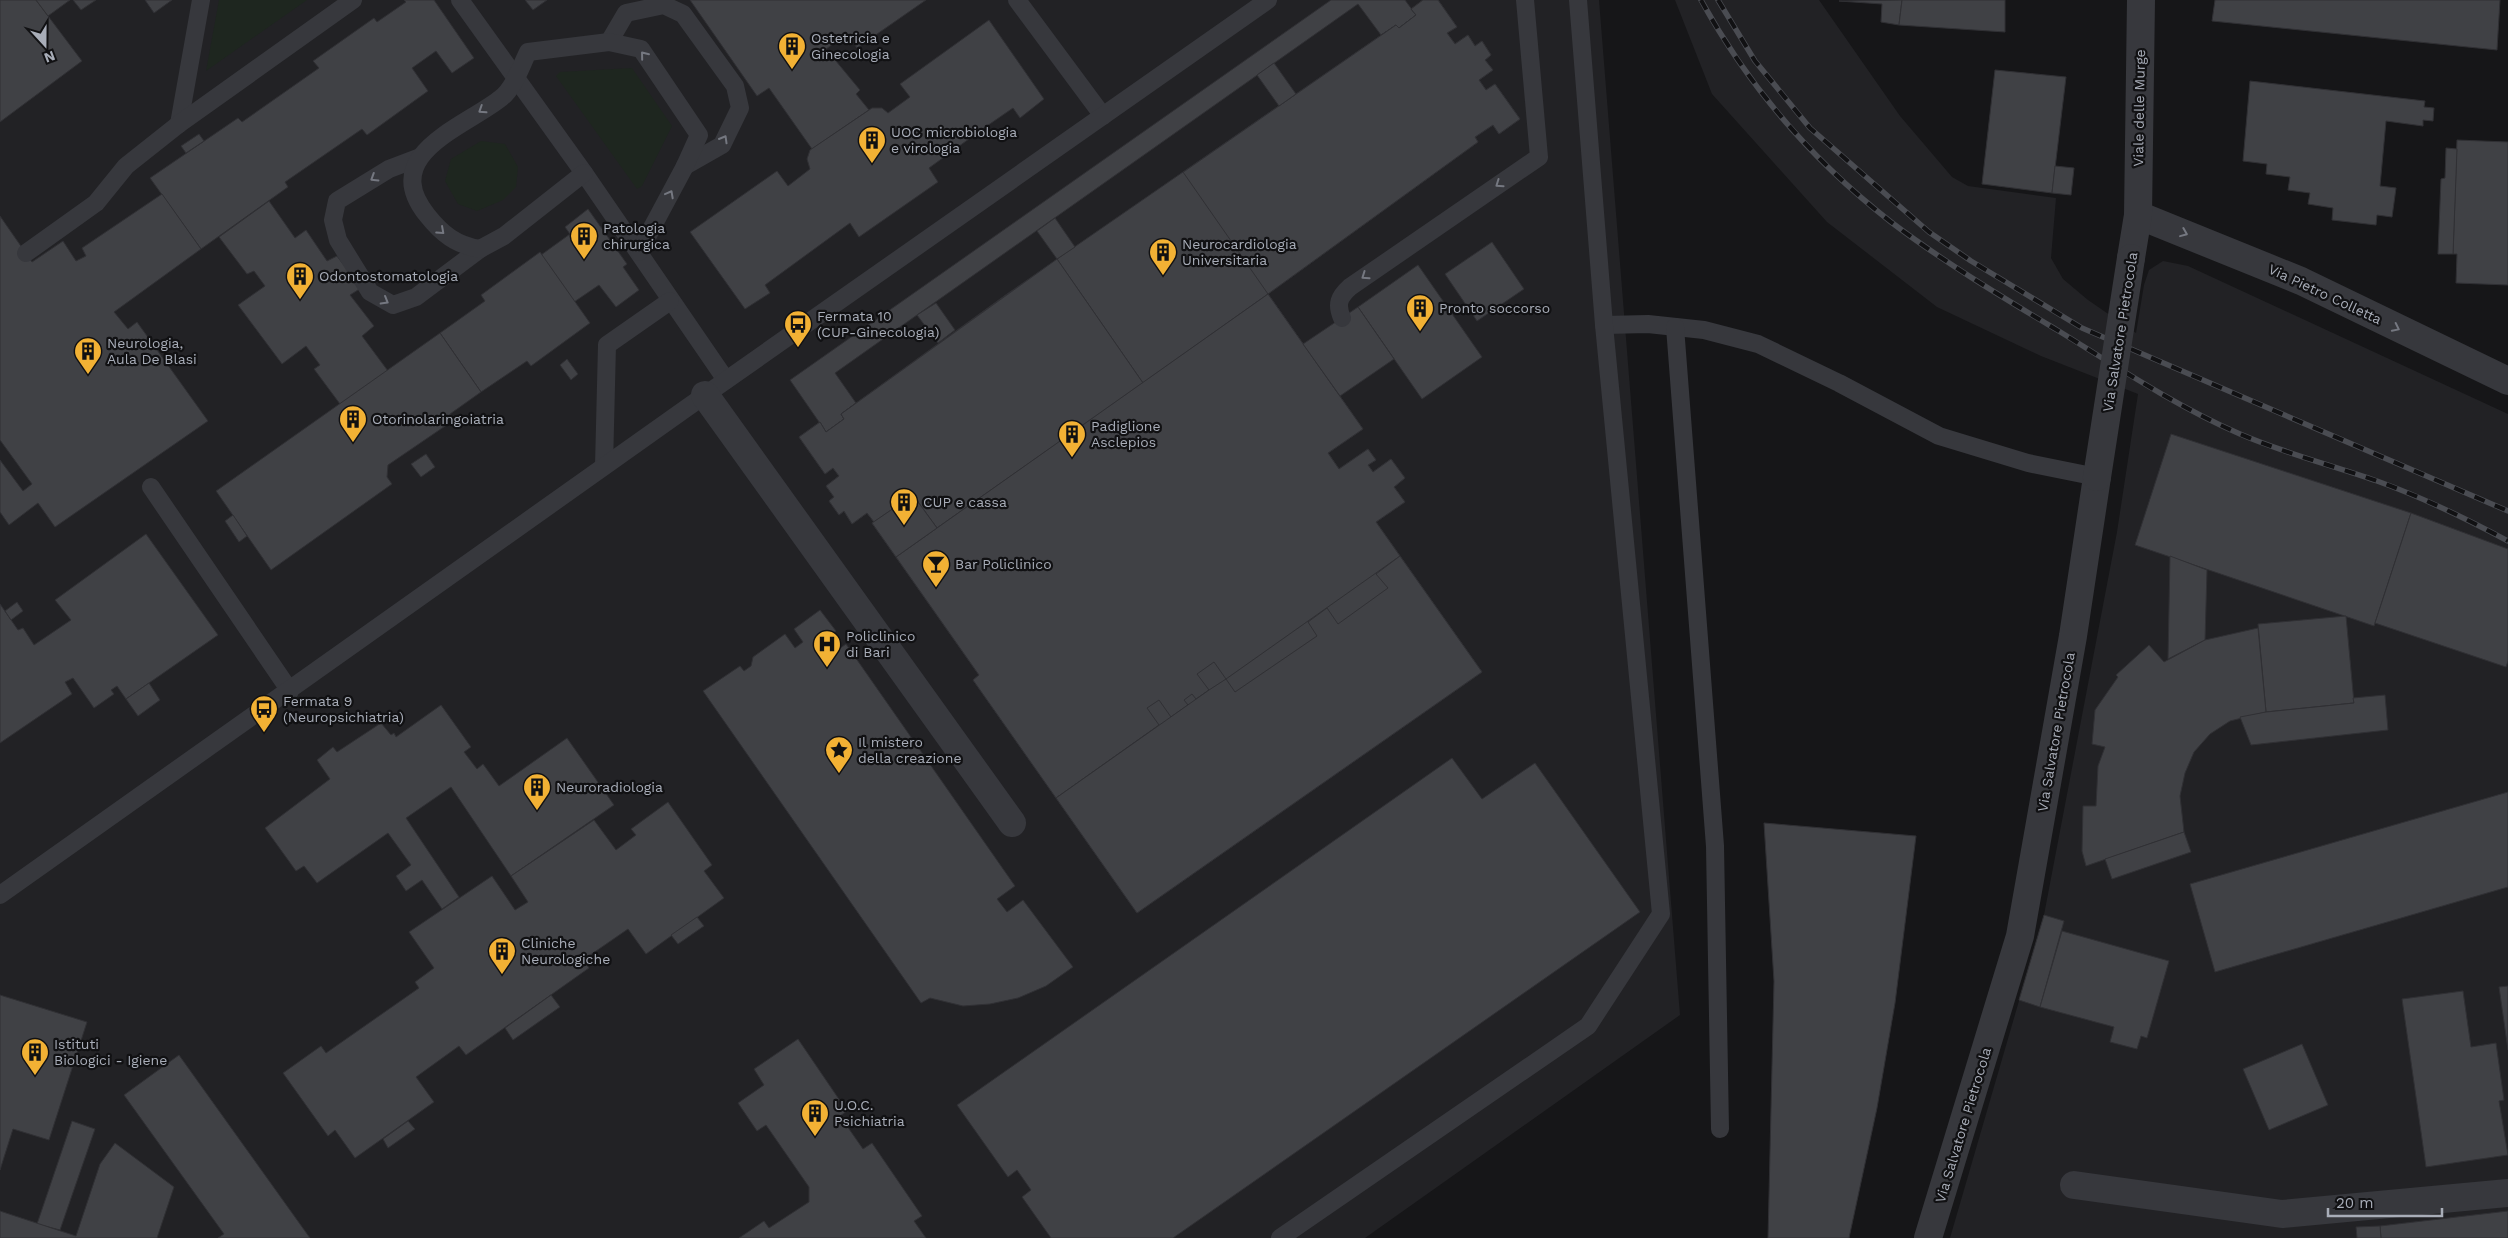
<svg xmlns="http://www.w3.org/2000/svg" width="2508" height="1238" viewBox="0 0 2508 1238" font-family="'Work Sans',sans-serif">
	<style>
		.built { fill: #222225 }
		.green { fill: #1e261f }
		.building { fill: #404145; stroke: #303034 }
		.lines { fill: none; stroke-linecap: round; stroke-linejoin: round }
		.service { stroke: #37383d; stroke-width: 18 }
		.pedestrian { stroke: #37383d; stroke-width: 28 }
		.minor { stroke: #37383d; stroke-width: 28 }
		.rail-casing { stroke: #4a4c52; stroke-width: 5.5 }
		.rail { stroke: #111113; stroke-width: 4; stroke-dasharray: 11; stroke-linecap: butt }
		.minor-bridge { stroke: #37383d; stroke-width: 28 }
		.oneway { stroke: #757881 }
		.labels { text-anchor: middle; stroke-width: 4.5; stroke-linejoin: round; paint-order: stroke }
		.poi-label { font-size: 14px; fill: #a8adb8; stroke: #111113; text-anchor: start }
		.street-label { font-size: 14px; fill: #a8adb8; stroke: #111113 }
	</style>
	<rect width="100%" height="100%" fill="#161618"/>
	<g class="built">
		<polygon points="0,0 1599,0 1680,1015 1365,1238 0,1238"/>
		<polygon points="1675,0 1819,0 1900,116 1952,177 1968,186 2056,198 2051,258 2063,279 2088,300 2136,333 2144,285 2149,270 2163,261 2188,266 2508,414 2508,1238 1950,1238 2044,915 2117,532 2138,394 2041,356 1937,307 1827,222 1712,94"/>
	</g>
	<g class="green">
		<polygon points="219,0 307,0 206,71"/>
		<polygon points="632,68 672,126 642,186 637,189 556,76 560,72"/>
		<polygon points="481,141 505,144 518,167 516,187 503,200 477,211 458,204 445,181 451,159"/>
	</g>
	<g class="building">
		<polygon points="0,0 36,0 82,61 0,122"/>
		<polygon points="36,0 70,0 48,16"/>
		<polygon points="73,0 96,0 81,10"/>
		<polygon points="145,0 172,0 154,13"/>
		<polygon points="404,0 434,0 474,58 452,73 436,51 412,68 428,91 367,135 362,129 285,182 288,187 201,249 150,178 238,118 242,122 319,68 313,61 374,18 377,22 406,2"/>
		<polygon points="525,0 547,0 533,10"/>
		<polygon points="690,0 926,0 857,48 847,34 826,49 860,90 856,94 869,110 812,149 769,88 757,96"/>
		<polygon points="1331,0 1405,0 1416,15 1399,28 1396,25 1381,35 1358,4 917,315 835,373 856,403 841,414 844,419 826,432 790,380"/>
		<polygon points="1423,0 1438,0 1457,27 1447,33 1455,44 1468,35 1475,46 1482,41 1491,55 1485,60 1493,70 1479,80 1486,90 1495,84 1520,119 1499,134 1493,125 1475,137 1478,142 1268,294 1183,172 1396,25 1399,28 1416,15 1411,9"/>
		<polygon points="1423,0 1438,0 1457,27 1447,33 1455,44 1468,35 1475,46 1482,41 1491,55 1485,60 1493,70 1479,80 1486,90 1495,84 1520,119 1499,134 1493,125 1475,137 1478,142 1268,294 1363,429 1328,453 1339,469 1368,449 1376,460 1368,465 1373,472 1391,459 1405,478 1394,487 1405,502 1376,522 1482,672 1137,913 973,680 979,675 872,523 874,522 867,513 852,524 844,511 839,515 829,501 834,497 826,486 839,476 833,468 825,474 799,437 820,422 826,432 844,419 841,414 1007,294 1396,25 1399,28 1416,15 1411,9"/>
		<polygon points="1902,0 1899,25 1881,22 1882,4 1839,1"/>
		<polygon points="1902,0 2005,0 2005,32 1899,25"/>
		<polygon points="2215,0 2500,0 2497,50 2212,21"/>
		<polygon points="989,20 1044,99 1020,118 1013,108 984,128 929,168 938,182 859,237 850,223 765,285 770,293 745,309 690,232 777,171 788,186 810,169 807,159 810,150 872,108 882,108 888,113 910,97 900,84"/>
		<polygon points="1274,63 1296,94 1279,106 1257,75"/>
		<polygon points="1995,70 2066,77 2052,193 1982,184"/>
		<polygon points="2250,81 2425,101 2424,107 2434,108 2433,121 2423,120 2423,126 2386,121 2380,186 2396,188 2392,217 2377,215 2376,225 2332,220 2333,208 2308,204 2310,193 2288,190 2290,177 2266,174 2267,164 2243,161"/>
		<polygon points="199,134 204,141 186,153 181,146"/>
		<polygon points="2457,140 2508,142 2508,285 2456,283 2457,254 2453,254"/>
		<polygon points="2446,148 2457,149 2453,254 2438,254 2441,179 2445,178"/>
		<polygon points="2055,166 2074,168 2071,195 2052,193"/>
		<polygon points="1183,172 1268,294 1143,383 1057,259"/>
		<polygon points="162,194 201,249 114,312 128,329 137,322 208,421 55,527 38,503 9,525 0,512 0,460 23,491 32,484 0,440 0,216 32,262 63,241 76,261 86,256 82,248"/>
		<polygon points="269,201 295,238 306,230 327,261 337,256 361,288 350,295 374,326 362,336 388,371 340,404 314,369 320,365 306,346 282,364 238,305 265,286 254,271 247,274 219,237"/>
		<polygon points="588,209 627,264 623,267 639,290 616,307 599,285 574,302 541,255 570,234 565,227"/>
		<polygon points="1055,218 1075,247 1057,259 1037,231"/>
		<polygon points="1492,242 1524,289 1477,321 1445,274"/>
		<polygon points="540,252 590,323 531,366 527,361 481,392 440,333 485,301 481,295"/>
		<polygon points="1057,259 1143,383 937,528 913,495 874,522 867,513 852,524 844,511 839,515 829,501 834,497 826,486 839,476 833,468 825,474 799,437 820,422 826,432 844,419 841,414"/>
		<polygon points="1418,265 1482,357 1422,399 1358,307"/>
		<polygon points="1268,294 1363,429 1328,453 1339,469 1368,449 1376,460 1368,465 1373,472 1391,459 1405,478 1394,487 1405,502 1376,522 1400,556 1226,679 1214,662 1197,674 1209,690 1196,699 1192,694 1184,700 1188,705 1171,717 1159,700 1147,708 1159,725 1056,798 973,680 979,675 896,557"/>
		<polygon points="936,303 955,330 938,343 917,315"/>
		<polygon points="1358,307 1394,359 1340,396 1303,344"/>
		<polygon points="440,333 481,392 450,414 454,420 388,465 387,477 392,484 271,570 216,491"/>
		<polygon points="567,359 578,374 571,380 560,365"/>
		<polygon points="2171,434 2411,513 2374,626 2135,545"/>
		<polygon points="426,454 435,467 421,477 411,464"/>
		<polygon points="913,495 937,528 896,557 872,523"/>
		<polygon points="2411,513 2508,549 2508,661 2506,667 2375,623"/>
		<polygon points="233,515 247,536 239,542 225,521"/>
		<polygon points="146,534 218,635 126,699 117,686 111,690 114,694 94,708 73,678 65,682 72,694 0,743 0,604 18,630 23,628 34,645 71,620 55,600"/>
		<polygon points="1400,556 1482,672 1137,913 1056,798 1209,690 1226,679 1235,692 1317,636 1308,622 1327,608 1338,624 1388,588 1376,574"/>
		<polygon points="2170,556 2207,570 2205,640 2168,659"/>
		<polygon points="17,602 23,611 11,620 5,611"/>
		<polygon points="820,610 836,631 818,644 828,657 846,644 1015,886 997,899 1007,912 1023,900 1073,967 1046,986 1018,998 990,1004 963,1006 930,998 921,1003 703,691 740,666 744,671 751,666 753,657 785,634 795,648 803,642 794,629"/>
		<polygon points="2346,616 2354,703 2266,712 2258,624"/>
		<polygon points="2258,628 2266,712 2230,721 2210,734 2194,752 2185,773 2180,796 2184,832 2086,866 2082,851 2083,806 2096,806 2098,766 2105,747 2092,744 2095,710 2118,677 2116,675 2149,645 2164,662 2205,640"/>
		<polygon points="149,683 160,700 138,716 126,699"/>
		<polygon points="2385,695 2388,730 2251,745 2240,717 2266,712 2354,703 2353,698"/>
		<polygon points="441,705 471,747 464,752 477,769 483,764 499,786 567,738 614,805 511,876 451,787 406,818 459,897 442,909 422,880 406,891 396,876 411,865 388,833 317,883 304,866 296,871 265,828 330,779 317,760 333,747 337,752 381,723 391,735 394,733 396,737"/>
		<polygon points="1452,758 1482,799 1535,763 1640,912 1173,1238 1051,1238 1022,1197 1031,1190 1017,1170 1008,1177 957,1105"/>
		<polygon points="2508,792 2508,887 2215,972 2190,884"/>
		<polygon points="668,802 712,865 704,871 724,898 646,954 628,929 583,960 589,968 466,1055 459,1046 416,1077 434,1102 355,1158 335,1130 328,1136 283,1073 321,1046 326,1053 419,988 415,982 434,968 409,932 492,876 515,910 528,902 511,876 594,820 616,850 636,835 631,829"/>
		<polygon points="1764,823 1916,836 1895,1003 1877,1108 1849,1238 1768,1238 1774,981"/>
		<polygon points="2184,832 2191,852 2112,879 2105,859"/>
		<polygon points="2044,915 2064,921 2040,1007 2019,1000"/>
		<polygon points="697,917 704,926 678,944 671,935"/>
		<polygon points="2062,931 2169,961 2147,1038 2141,1036 2137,1049 2110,1042 2114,1027 2040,1007"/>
		<polygon points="2508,986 2508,1050 2499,987"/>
		<polygon points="2463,991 2471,1047 2496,1043 2504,1100 2499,1101 2508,1155 2426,1167 2402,999"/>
		<polygon points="0,995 87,1022 49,1140 13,1129 0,1170"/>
		<polygon points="551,995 560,1007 513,1040 505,1028"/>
		<polygon points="798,1039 847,1111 840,1116 863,1149 872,1143 922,1216 914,1221 926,1238 739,1238 764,1221 769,1228 809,1202 809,1187 766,1125 757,1131 738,1103 764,1085 754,1069"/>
		<polygon points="2302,1044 2328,1105 2269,1130 2243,1069"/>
		<polygon points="179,1055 310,1238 218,1238 224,1234 124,1095"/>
		<polygon points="72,1121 95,1129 60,1230 37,1224"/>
		<polygon points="408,1121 415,1129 388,1148 383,1139"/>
		<polygon points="115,1143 174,1187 157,1238 0,1238 0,1211 76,1236 100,1164"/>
		<polygon points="2508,1211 2508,1238 2381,1238 2380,1226"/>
		<polygon points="2380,1226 2381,1238 2357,1238 2356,1227"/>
	</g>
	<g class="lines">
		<g class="service">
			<polyline points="460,0 584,173 726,380"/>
			<polyline points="1017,0 1103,116"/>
			<polyline points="609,42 626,13 664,5 683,14 735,86 740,108 722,145 685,166"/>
			<polyline points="179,124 201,0"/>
			<polyline points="418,158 389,169 337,201 333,220 338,240 370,292 393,305 416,297 480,249"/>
			<path d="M 584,173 L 504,236 L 480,249 C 456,245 442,234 427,215 C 378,154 465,127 501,98 C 514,88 521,66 528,52 L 609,42 L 641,49 L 699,135 L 685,166 L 639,252"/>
			<polyline points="26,253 96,203 126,166 179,124 353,0"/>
			<path d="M 1342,318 C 1336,304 1339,297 1350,287 L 1539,157 L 1525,0"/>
			<polyline points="1604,325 1648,324 1704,330 1758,344 1839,383 1939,436 2028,463 2097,477"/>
			<polyline points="1675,327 1715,846 1720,1129"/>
			<polyline points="604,466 607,345 670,301"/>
			<polyline points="151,487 290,691"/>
			<polyline points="0,895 688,407 1268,0"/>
			<polyline points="1280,1238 1588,1026 1661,914 1604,325 1578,0"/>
		</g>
		<polyline class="pedestrian" points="705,395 1012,823"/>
		<g class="minor">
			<polyline points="2138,215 2301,281 2508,381"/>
			<polyline points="2131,258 2138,215 2141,0"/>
			<polyline points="2074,1185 2282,1214 2508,1193"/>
			<polyline points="1928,1238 2020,936 2073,636 2097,477"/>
		</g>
		<g class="rail-casing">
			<g id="rail">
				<path d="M 1701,0 C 1748,86 1814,162 1891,222 C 1945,263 2004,298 2062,333 C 2120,369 2178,407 2240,434 C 2284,453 2331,465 2377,481 C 2422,497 2465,518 2508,541"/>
				<polyline points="1718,0 1755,61 1810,128 1929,232 1971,261 2082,328 2508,511"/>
			</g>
		</g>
		<use href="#rail" class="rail"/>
		<polyline class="minor-bridge" points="2097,477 2131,258"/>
	</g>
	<defs><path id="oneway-chevron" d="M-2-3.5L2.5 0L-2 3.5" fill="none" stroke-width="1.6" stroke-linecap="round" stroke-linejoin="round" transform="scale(1.25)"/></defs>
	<g class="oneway">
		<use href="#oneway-chevron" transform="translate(644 55) rotate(-129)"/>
		<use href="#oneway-chevron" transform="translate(482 110) rotate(147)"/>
		<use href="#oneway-chevron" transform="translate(724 139) rotate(-60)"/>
		<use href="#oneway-chevron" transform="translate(374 178) rotate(148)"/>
		<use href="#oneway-chevron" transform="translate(1499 184) rotate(145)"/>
		<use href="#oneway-chevron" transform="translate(670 194) rotate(-62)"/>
		<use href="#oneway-chevron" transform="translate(441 231) rotate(42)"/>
		<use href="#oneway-chevron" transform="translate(2184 233) rotate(22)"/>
		<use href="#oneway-chevron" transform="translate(1365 276) rotate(145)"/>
		<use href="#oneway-chevron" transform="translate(385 301) rotate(30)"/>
		<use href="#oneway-chevron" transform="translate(2396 328) rotate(26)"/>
	</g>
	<defs>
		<g id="building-pin" transform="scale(1.4375)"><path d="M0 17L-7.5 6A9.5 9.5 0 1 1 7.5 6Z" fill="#f2b134" stroke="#111113"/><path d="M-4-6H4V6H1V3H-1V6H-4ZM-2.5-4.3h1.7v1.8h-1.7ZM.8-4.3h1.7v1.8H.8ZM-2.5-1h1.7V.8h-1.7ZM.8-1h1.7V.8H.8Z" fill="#111"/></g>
		<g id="bus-pin" transform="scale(1.4375)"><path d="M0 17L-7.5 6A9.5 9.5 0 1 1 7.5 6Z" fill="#f2b134" stroke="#111113"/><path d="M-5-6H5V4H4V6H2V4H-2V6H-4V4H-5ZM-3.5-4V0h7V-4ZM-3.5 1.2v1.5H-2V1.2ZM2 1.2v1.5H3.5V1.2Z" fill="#111"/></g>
		<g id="bar-pin" transform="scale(1.4375)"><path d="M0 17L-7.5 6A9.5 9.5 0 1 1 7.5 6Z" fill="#f2b134" stroke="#111113"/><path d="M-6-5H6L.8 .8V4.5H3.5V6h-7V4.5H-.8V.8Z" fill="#111"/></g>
		<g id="hospital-pin" transform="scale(1.4375)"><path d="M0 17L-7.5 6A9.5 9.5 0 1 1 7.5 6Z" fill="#f2b134" stroke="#111113"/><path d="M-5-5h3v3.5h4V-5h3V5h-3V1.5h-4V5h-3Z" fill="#111"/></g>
		<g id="sight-pin" transform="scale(1.4375)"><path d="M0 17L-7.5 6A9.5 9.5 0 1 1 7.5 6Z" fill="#f2b134" stroke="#111113"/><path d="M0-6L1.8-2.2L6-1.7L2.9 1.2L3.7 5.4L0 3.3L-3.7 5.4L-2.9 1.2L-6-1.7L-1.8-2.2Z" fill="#111"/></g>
	</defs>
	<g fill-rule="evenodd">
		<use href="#building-pin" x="792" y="46"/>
		<use href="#building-pin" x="872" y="140"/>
		<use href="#building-pin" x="584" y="236"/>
		<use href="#building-pin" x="1163" y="252"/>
		<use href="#building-pin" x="300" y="276"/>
		<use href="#building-pin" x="1420" y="308"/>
		<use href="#bus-pin" x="798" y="324"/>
		<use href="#building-pin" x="88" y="351"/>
		<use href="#building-pin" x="353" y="419"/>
		<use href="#building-pin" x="1072" y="434"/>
		<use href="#building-pin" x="904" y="502"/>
		<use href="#bar-pin" x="936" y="564"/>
		<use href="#hospital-pin" x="827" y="644"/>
		<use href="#bus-pin" x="264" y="709"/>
		<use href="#sight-pin" x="839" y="750"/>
		<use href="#building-pin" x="537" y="787"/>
		<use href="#building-pin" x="502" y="951"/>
		<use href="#building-pin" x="35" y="1052"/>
		<use href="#building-pin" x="815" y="1113"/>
	</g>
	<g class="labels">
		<g class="poi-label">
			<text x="811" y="43">Ostetricia e<tspan x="811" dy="16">Ginecologia</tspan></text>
			<text x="891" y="137">UOC microbiologia<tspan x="891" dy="16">e virologia</tspan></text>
			<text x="603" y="233">Patologia<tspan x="603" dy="16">chirurgica</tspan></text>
			<text x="1182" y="249">Neurocardiologia<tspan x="1182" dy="16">Universitaria</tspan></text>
			<text x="319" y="281">Odontostomatologia</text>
			<text x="1439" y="313">Pronto soccorso</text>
			<text x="817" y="321">Fermata 10<tspan x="817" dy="16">(CUP-Ginecologia)</tspan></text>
			<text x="107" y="348">Neurologia,<tspan x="107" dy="16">Aula De Blasi</tspan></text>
			<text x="372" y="424">Otorinolaringoiatria</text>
			<text x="1091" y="431">Padiglione<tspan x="1091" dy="16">Asclepios</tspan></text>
			<text x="923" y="507">CUP e cassa</text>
			<text x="955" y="569">Bar Policlinico</text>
			<text x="846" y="641">Policlinico<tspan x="846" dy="16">di Bari</tspan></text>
			<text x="283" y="706">Fermata 9<tspan x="283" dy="16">(Neuropsichiatria)</tspan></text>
			<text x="858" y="747">Il mistero<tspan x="858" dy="16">della creazione</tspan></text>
			<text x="556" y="792">Neuroradiologia</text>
			<text x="521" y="948">Cliniche<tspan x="521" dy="16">Neurologiche</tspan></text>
			<text x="54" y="1049">Istituti<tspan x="54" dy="16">Biologici - Igiene</tspan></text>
			<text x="834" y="1110">U.O.C.<tspan x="834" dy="16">Psichiatria</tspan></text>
		</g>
		<g class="street-label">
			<text transform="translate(2139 108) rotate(-89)" y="5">Viale delle Murge</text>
			<text transform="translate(2325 294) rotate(25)" y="5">Via Pietro Colletta</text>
			<text transform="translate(2120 332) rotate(-81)" y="5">Via Salvatore Pietrocola</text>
			<text transform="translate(2056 732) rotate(-80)" y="5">Via Salvatore Pietrocola</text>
			<text transform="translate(1963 1125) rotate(-73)" y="5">Via Salvatore Pietrocola</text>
		</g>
	</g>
	<g transform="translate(45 45) rotate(159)" stroke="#111113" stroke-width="4" paint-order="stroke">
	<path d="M0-4L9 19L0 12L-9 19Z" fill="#a8adb8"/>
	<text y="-8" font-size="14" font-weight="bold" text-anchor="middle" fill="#a8adb8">N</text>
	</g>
	<path d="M2328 1208v8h114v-8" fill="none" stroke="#a8adb8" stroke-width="2.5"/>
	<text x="2336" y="1208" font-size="15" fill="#a8adb8" stroke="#111113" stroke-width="4" paint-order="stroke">20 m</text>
</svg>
